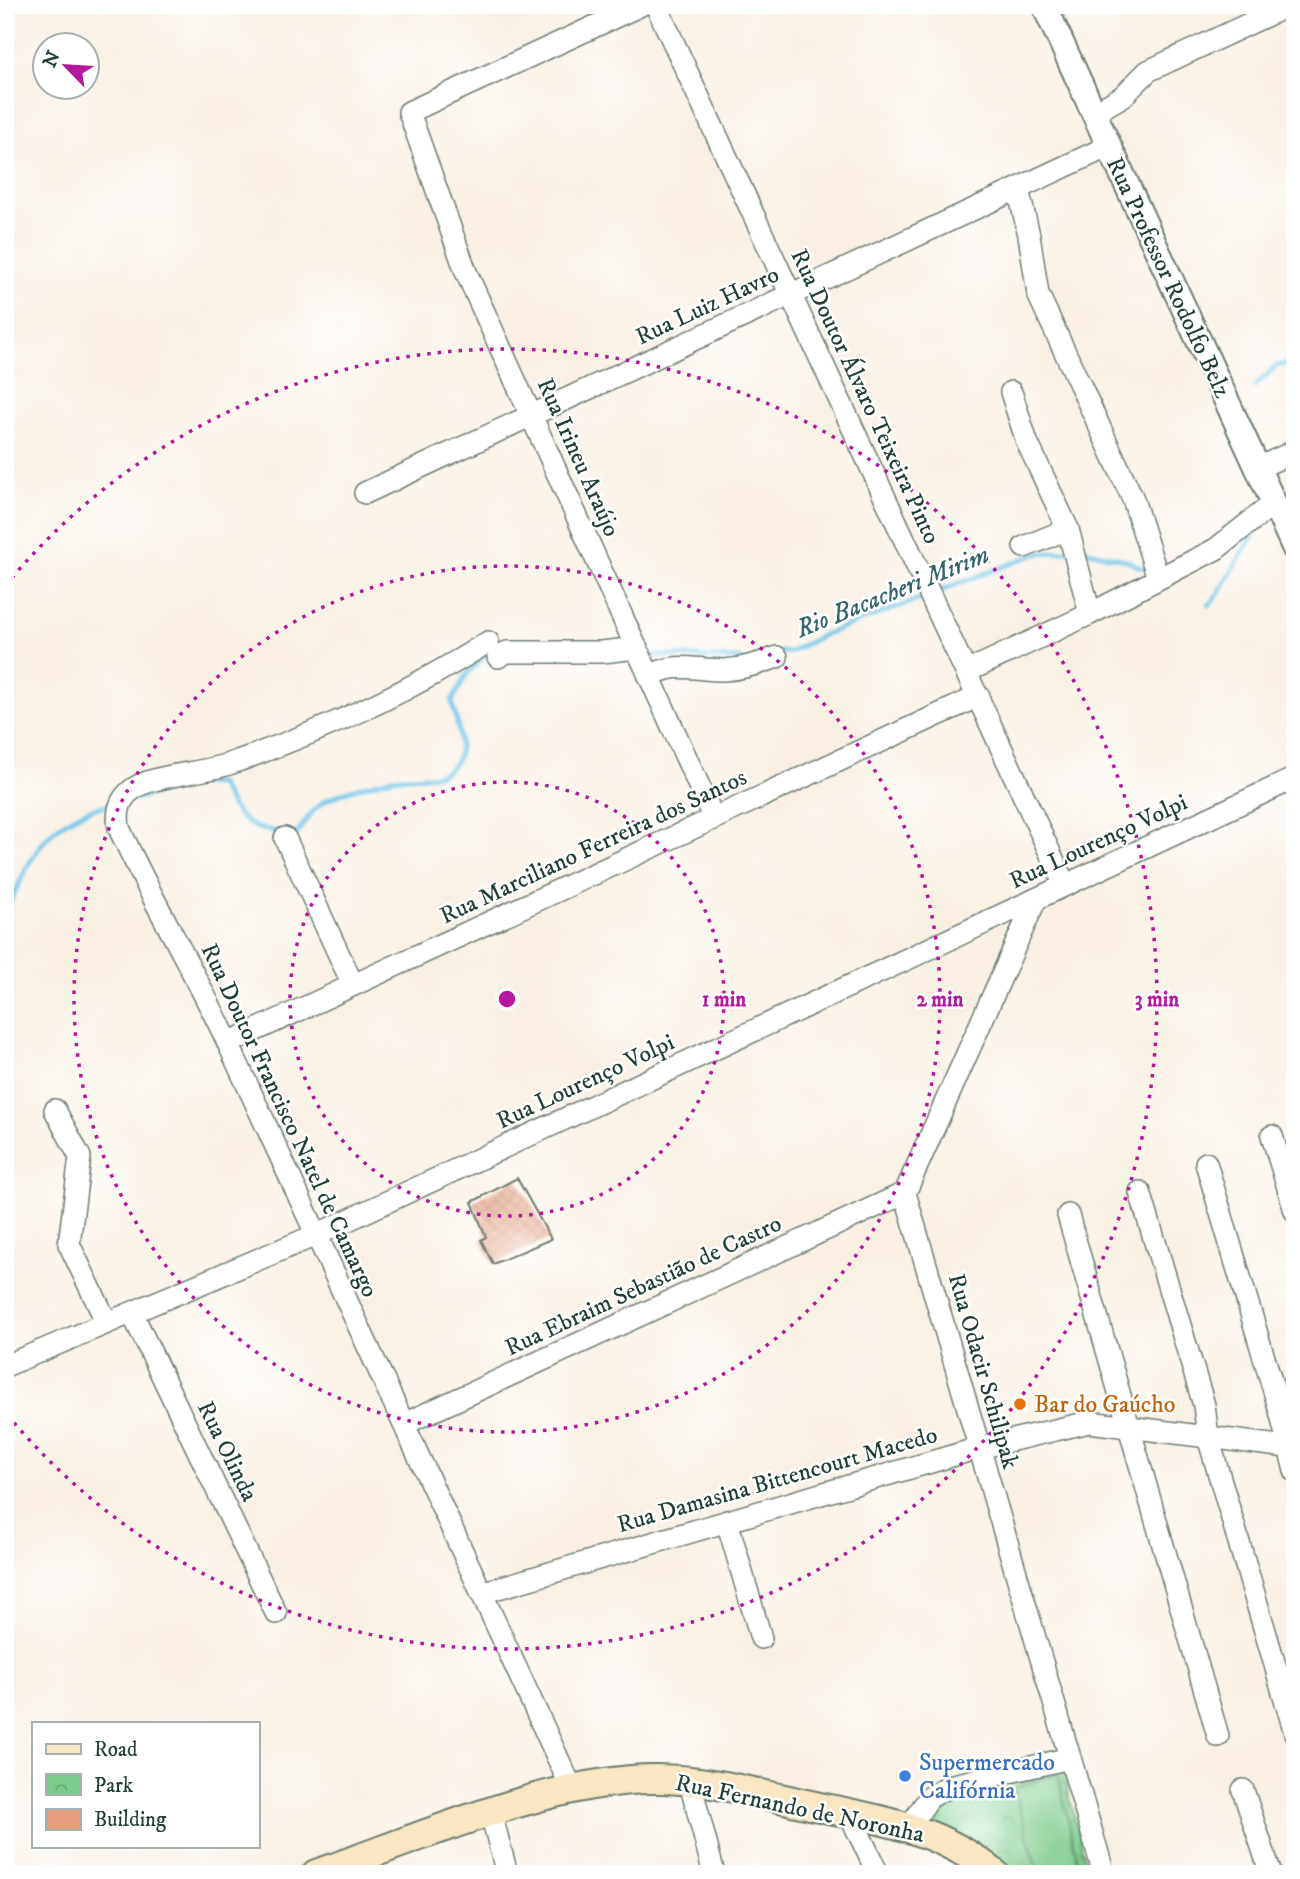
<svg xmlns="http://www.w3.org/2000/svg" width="1300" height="1879" viewBox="0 0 1300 1879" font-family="'IM FELL DW Pica',serif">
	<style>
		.park { fill: url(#park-crowns); stroke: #4d8460; stroke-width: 2 }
		.pitch { fill: #7bcb8c; stroke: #4d8460; stroke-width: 2 }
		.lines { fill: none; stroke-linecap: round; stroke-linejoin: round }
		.stream { stroke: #66c0e4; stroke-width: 5 }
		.building { fill: url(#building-cross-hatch) }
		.minor-casing { stroke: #6b7c71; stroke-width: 24 }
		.tertiary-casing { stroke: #6b7c71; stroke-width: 28 }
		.secondary-casing { stroke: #6b7c71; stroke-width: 32 }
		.minor { stroke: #fff; stroke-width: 21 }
		.tertiary { stroke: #fff; stroke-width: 24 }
		.secondary { stroke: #f9e7c3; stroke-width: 28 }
		.ring { fill: none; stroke: #b5179e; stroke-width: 3.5; stroke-dasharray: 3.5 7 }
		.food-dot { fill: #e8710a; stroke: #fff; stroke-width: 2.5 }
		.shop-dot { fill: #3f7fe0; stroke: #fff; stroke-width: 2.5 }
		.labels { text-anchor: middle; stroke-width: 5; stroke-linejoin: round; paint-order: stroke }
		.street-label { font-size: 24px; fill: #1f3d34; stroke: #fff }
		.food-label { font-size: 24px; fill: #c56008; stroke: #fff; text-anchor: start }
		.shop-label { font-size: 24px; fill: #366cbe; stroke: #fff; text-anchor: start }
		.water-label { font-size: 26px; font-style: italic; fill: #346469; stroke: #fff }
		.centre { fill: #b5179e; stroke: #fff; stroke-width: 3.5 }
		.ring-label { font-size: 21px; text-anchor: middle; font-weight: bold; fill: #b5179e; stroke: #fff; stroke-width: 5; stroke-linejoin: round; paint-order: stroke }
	</style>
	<defs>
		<pattern id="park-crowns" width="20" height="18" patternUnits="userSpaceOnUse" patternTransform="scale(1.75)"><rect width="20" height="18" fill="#7bcb8c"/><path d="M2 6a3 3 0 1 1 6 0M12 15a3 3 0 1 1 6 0" fill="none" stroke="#64a673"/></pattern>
		<pattern id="building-cross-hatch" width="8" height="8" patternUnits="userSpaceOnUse" patternTransform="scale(1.75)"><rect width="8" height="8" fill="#e79d7c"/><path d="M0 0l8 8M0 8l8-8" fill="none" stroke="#bb8166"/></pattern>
	</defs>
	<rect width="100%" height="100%" fill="#fff"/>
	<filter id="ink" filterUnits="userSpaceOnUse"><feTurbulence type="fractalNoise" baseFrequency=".0143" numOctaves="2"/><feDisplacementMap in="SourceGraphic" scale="14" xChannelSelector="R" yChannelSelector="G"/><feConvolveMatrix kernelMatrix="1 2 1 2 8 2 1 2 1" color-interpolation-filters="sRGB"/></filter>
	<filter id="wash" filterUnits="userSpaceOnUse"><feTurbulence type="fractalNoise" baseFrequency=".00686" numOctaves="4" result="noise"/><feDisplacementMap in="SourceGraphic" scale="28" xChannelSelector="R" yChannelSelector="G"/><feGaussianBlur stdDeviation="1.57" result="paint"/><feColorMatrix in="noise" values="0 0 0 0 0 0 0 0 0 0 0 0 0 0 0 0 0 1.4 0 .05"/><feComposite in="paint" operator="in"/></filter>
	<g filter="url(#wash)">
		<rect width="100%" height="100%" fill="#f9f0e3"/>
		<polygon class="park" points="1062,1767 1089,1874 1014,1874 993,1857 927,1820 936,1806 949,1797"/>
		<polygon class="pitch" points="1058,1774 1078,1865 1038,1874 1014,1788"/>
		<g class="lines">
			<g class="stream">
				<polyline points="1255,386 1276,366 1295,362"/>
				<polyline points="1080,549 1126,560 1142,568"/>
				<polyline points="934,593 1036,554 1067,551"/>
				<path d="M 1209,605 C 1221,595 1242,550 1255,533"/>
				<polyline points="781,652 790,652 823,635 925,597"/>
				<polyline points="653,655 741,659"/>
				<path d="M 133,799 L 197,784 L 219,784 C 228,801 240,824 261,829 C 271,831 274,829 282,835"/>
				<path d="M 292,836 L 296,836 C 303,823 314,807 327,800 C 346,790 373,783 393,778 C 414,774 445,783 457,759 C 464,743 456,718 452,701 L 467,674 L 488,653"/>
				<path d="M 5,913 C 31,860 43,818 108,805"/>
			</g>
		</g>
		<g id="blocks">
			<polygon class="building" points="517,1178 551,1239 493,1264 481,1240 486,1237 472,1202"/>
		</g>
	</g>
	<g filter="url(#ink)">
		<use href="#blocks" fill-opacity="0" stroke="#6b7c71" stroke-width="2"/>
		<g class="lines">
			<g class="minor-casing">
				<g id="minor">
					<polyline points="641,5 409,112 466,272 714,819"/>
					<polyline points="656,5 1065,885"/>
					<polyline points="1094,113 1123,96 1148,71 1289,5"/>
					<polyline points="1018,189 1029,235 1038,294 1133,499 1158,578"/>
					<polyline points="1011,392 1027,442 1068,529 1090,614"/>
					<polyline points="1258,468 1295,451"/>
					<polyline points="365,493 1109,146"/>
					<polyline points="1024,547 1068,529"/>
					<path d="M 488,642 C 408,693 318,733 229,764 C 203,773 156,775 136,787 C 120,797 116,810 119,828 C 152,901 194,970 228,1043 L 572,1789"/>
					<polyline points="498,657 507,652 602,652 637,648"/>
					<polyline points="968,671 1090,614 1216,549 1274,503"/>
					<path d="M 649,676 C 679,661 693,670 724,670 C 743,669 759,664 777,657"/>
					<polyline points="285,838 353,985"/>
					<polyline points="1036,899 905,1193 1104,1874"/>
					<polyline points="228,1043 979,696"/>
					<polyline points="55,1110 80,1157 69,1244 107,1323"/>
					<polyline points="1272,1136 1295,1211"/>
					<polyline points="1206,1163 1280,1411 1295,1471"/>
					<polyline points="1140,1192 1204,1405 1208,1437 1295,1733"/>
					<polyline points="1068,1215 1218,1736"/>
					<polyline points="132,1313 276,1613"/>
					<polyline points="5,1366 316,1235 1295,778"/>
					<polyline points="404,1424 905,1193"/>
					<polyline points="727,1521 761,1638"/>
					<polyline points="481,1593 979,1448 1089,1422 1295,1448"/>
					<polyline points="690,1782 714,1874"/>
					<polyline points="1243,1790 1271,1874"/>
					<polyline points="491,1813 507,1874"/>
					<polyline points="849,1813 878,1874"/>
					<polyline points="909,1827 929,1798 949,1786 1070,1758"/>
				</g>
			</g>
			<g class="tertiary-casing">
				<polyline id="tertiary" points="1044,5 1295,549"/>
			</g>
			<g class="secondary-casing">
				<path id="secondary" d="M 316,1874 C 414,1840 553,1778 657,1779 C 712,1779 770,1797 824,1808 C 886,1820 945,1832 995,1874"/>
			</g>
			<use href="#minor" class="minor"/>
			<use href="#tertiary" class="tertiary"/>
			<use href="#secondary" class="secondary"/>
		</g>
	</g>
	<g class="ring">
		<circle cx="507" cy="999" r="217"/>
		<circle cx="507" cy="999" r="433"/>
		<path d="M5 586A650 650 0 1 1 5 1412"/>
	</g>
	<circle class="food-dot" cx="1020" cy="1404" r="7"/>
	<circle class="shop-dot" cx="905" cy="1776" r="7"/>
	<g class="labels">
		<g class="street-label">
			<text transform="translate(1169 277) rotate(65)" y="8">Rua Professor Rodolfo Belz</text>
			<text transform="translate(707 305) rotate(-25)" y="8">Rua Luiz Havro</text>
			<text transform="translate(866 396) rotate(65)" y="8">Rua Doutor Álvaro Teixeira Pinto</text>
			<text transform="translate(579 457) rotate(66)" y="8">Rua Irineu Araújo</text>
			<text transform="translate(1098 841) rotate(-25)" y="8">Rua Lourenço Volpi</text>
			<text transform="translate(593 846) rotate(-25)" y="8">Rua Marciliano Ferreira dos Santos</text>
			<text transform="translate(585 1081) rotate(-25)" y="8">Rua Lourenço Volpi</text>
			<text transform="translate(290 1120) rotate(65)" y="8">Rua Doutor Francisco Natel de Camargo</text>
			<text transform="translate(643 1285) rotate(-25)" y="8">Rua Ebraim Sebastião de Castro</text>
			<text transform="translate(984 1371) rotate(74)" y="8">Rua Odacir Schilipak</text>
			<text transform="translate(228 1451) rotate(64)" y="8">Rua Olinda</text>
			<text transform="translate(777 1479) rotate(-16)" y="8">Rua Damasina Bittencourt Macedo</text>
			<text transform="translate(800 1808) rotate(12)" y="8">Rua Fernando de Noronha</text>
		</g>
		<g class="food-label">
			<text x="1034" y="1412">Bar do Gaúcho</text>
		</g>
		<g class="shop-label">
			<text x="919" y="1770">Supermercado<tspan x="919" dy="28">Califórnia</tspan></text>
		</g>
		<g class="water-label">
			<text transform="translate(892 591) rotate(-22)" y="9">Rio Bacacheri Mirim</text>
		</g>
	</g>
	<circle cx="507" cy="999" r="10" class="centre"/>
	<g class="ring-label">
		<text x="724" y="1006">1 min</text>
		<text x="940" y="1006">2 min</text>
		<text x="1157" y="1006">3 min</text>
	</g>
	<rect width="1300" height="1879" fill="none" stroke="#fff" stroke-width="28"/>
	<rect x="32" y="1722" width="228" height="126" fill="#ffffff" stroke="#a5b1ae" stroke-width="2"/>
	<rect x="46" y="1744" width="35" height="10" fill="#f9e7c3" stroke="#a5b1ae" stroke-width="2"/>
	<text x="94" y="1756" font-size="21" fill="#1f3d34">Road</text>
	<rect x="46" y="1774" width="35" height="21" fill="url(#park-crowns)" stroke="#a5b1ae" stroke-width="2"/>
	<text x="94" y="1792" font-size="21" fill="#1f3d34">Park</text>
	<rect x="46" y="1809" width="35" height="21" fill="#e79d7c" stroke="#a5b1ae" stroke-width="2"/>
	<text x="94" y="1826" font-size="21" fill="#1f3d34">Building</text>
	<g transform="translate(66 66) rotate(295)"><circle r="33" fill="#ffffff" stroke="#a5b1ae" stroke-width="2"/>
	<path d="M0-5L12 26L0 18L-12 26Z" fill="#b5179e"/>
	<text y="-10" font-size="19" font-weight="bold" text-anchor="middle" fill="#1f3d34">N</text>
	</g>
</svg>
